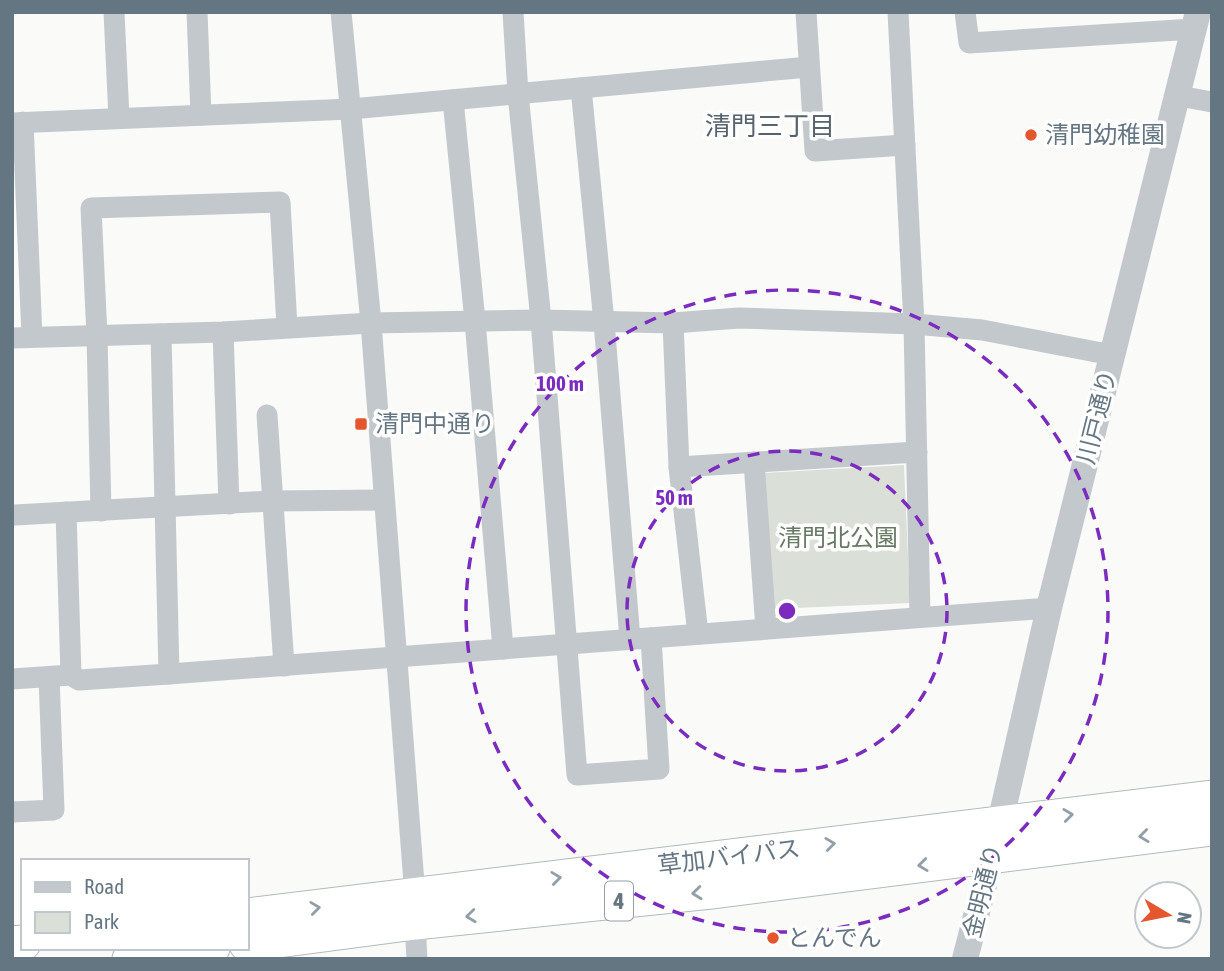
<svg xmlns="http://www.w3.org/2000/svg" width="1224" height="971" viewBox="0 0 1224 971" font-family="'Asap Condensed','Noto Sans JP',sans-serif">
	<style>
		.green { fill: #dadfd7 }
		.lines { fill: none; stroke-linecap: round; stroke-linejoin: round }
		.trunk-casing { stroke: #b4b9bd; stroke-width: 37 }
		.minor { stroke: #c3c8cc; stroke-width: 21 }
		.tertiary { stroke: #c3c8cc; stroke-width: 26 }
		.trunk { stroke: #fff; stroke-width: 35 }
		.oneway { stroke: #939fa8 }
		.ring { fill: none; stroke: #7b2cbf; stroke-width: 3.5; stroke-dasharray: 12 9 }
		.poi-dot { fill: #e4572e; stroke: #fff; stroke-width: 2.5 }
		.labels { text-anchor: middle; stroke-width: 7; stroke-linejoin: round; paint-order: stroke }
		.shield { fill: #fff; stroke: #939fa8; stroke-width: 2 }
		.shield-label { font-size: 23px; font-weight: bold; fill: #657683 }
		.poi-label { font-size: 24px; fill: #657683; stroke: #fff; text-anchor: start }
		.street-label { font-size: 24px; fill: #657683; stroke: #fff }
		.park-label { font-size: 24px; fill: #687a64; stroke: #fff }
		.neighbourhood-label { font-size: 26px; fill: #57646e; stroke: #fff }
		.centre { fill: #7b2cbf; stroke: #fff; stroke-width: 3.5 }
		.ring-label { font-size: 21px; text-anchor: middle; font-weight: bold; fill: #7b2cbf; stroke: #fff; stroke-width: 7; stroke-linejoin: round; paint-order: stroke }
	</style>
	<rect width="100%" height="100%" fill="#fafaf8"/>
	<polygon class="green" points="904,465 910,603 773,609 764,473"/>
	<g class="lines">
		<g class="trunk-casing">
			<g id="trunk">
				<polyline points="247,916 1212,798"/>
				<polyline points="12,944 23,943"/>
				<polyline points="247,944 415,922 711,891 1212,828"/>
				<polyline points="130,959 212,948"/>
			</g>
		</g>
		<g class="minor">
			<polyline points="114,12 119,118"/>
			<polyline points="197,12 201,115"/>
			<polyline points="341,12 371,323 415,896"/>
			<polyline points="513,12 518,94 541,320 577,775 659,769 651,638"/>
			<polyline points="806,12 815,151 905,145"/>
			<polyline points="898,12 914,324 920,617"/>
			<polyline points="965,12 969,43 1194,29"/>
			<polyline points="581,88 604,322 630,639"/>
			<polyline points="1179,96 1212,102"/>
			<polyline points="453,100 475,321 503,649"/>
			<polyline points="23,122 32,337"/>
			<polyline points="12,123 351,109 809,67"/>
			<polyline points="673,323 679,467 698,634"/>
			<polyline points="223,332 229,504"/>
			<polyline points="161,334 169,674"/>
			<polyline points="12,338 223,332 371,323 541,320 673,323 739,318 914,324 982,330 1112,355"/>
			<polyline points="267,415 284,666"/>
			<polyline points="754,462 766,629"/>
			<polyline points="679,467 917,452"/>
			<polyline points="101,511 97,336 91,208 280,202 287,327"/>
			<polyline points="66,512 71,675"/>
			<polyline points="15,515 271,501 384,500"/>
			<polyline points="12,679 71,675 79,680 169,674 1049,608"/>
			<polyline points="12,812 54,810 49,677"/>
			<polyline points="415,922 417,959"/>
		</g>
		<polyline class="tertiary" points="965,959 1000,823 1049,608 1198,12"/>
		<use href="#trunk" class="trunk"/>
	</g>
	<defs><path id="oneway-chevron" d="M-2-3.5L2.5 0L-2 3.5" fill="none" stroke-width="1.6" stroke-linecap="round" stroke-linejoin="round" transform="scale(1.75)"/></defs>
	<g class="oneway">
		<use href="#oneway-chevron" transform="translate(1068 815) rotate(-7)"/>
		<use href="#oneway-chevron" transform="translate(1144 836) rotate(173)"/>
		<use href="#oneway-chevron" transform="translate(830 844) rotate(-7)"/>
		<use href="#oneway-chevron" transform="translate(923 865) rotate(173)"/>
		<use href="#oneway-chevron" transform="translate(556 878) rotate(-7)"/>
		<use href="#oneway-chevron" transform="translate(697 893) rotate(174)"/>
		<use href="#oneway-chevron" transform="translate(315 908) rotate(-7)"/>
		<use href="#oneway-chevron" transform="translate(471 916) rotate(174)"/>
	</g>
	<g class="ring">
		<circle cx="787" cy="611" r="160"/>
		<circle cx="787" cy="611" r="321"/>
	</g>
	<g class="poi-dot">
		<circle cx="1031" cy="135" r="7"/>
		<rect x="354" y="417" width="14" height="14" rx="3.5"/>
		<circle cx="773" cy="938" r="7"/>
	</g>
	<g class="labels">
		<rect class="shield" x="605" y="881.5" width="28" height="39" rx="5"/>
		<g class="shield-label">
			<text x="619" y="909">4</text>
		</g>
		<g class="poi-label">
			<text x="1045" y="143">清門幼稚園</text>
			<text x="375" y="432">清門中通り</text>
			<text x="787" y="946">とんでん</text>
		</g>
		<g class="street-label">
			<text transform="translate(1097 417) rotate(-76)" y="8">川戸通り</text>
			<text transform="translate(729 857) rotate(-7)" y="8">草加バイパス</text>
			<text transform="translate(983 891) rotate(-76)" y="8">金明通り</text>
		</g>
		<g class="park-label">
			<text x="838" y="546">清門北公園</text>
		</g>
		<g class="neighbourhood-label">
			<text x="770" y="135">清門三丁目</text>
		</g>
	</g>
	<circle cx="787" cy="611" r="10" class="centre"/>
	<g class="ring-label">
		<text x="560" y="391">100 m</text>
		<text x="674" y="505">50 m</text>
	</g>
	<rect width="1224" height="971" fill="none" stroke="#657683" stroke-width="28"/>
	<rect x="21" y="859" width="228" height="91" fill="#ffffff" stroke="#c1c8cd" stroke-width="2"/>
	<rect x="35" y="882" width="35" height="10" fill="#c3c8cc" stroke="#c1c8cd" stroke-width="2"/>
	<text x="84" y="894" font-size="21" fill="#657683">Road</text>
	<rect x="35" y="912" width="35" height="21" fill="#dadfd7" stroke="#c1c8cd" stroke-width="2"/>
	<text x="84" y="929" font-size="21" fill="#657683">Park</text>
	<g transform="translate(1168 915) rotate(100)"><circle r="33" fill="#ffffff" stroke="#c1c8cd" stroke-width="2"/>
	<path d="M0-5L12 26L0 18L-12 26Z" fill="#e4572e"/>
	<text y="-10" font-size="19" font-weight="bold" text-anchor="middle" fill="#657683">N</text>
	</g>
</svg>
